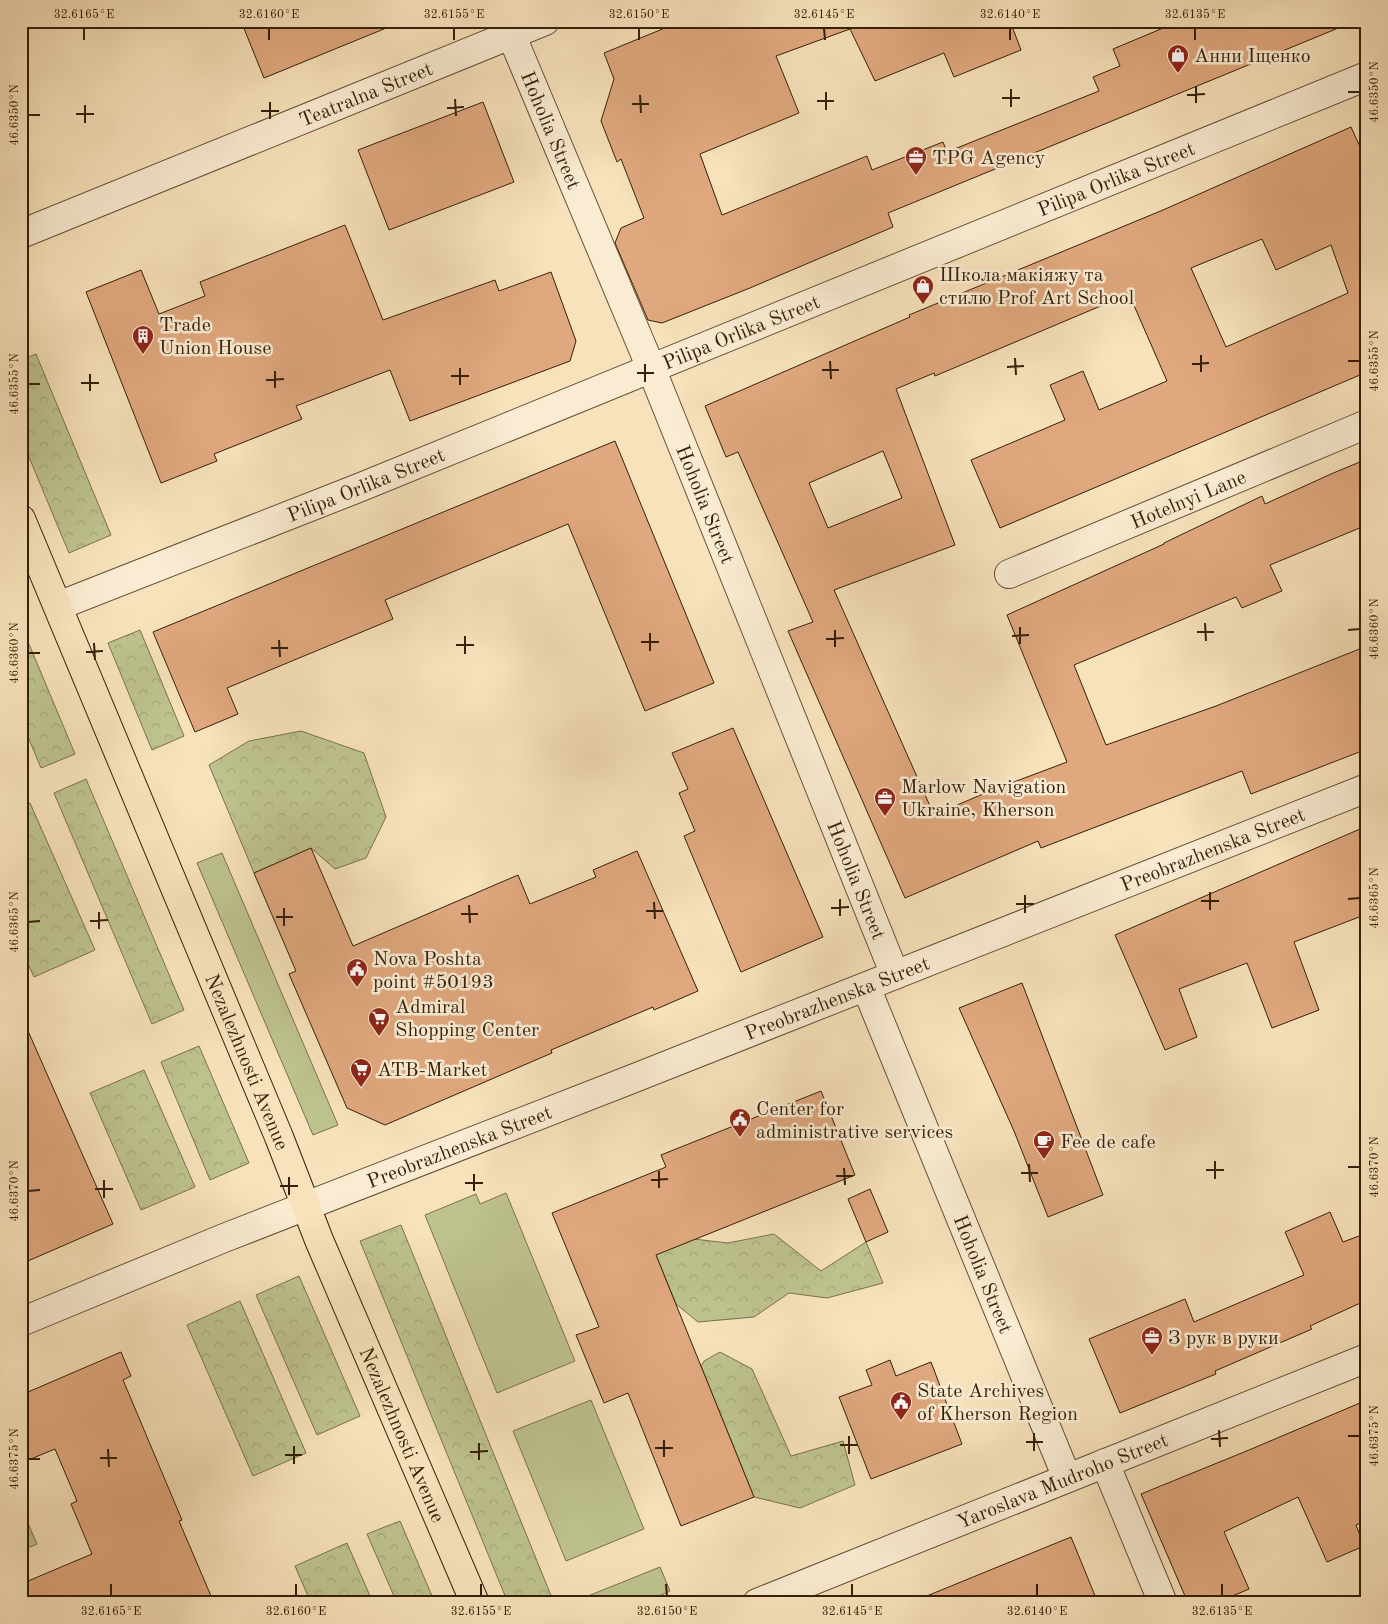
<svg xmlns="http://www.w3.org/2000/svg" width="1388" height="1624" viewBox="0 0 1388 1624" font-family="'Old Standard TT',serif">
	<style>
		.green { fill: #bec38e; stroke: #7a714c }
		.forest { fill: url(#forest-crowns); stroke: #7a714c }
		.building { fill: #e0a87e; stroke: #361f0a; fill-rule: evenodd }
		.lines { fill: none; stroke-linecap: round; stroke-linejoin: round }
		.minor-casing { stroke: #665036; stroke-width: 30 }
		.major-casing { stroke: #361f0a; stroke-width: 30 }
		.minor { stroke: #faecd3; stroke-width: 28 }
		.major { stroke: #f7e2bb; stroke-width: 28 }
		.ticks { fill: none; stroke: #361f0a; stroke-width: 2 }
		.labels { text-anchor: middle; stroke-width: 5; stroke-linejoin: round; paint-order: stroke }
		.poi-label { font-size: 20px; fill: #361f0a; stroke: #faecd3; text-anchor: start }
		.street-label { font-size: 20px; fill: #361f0a; stroke: #faecd3 }
		.neatline { fill: none; stroke: #361f0a; stroke-width: 2 }
		.ticks-label { font-size: 12px; text-anchor: middle; fill: #361f0a }
	</style>
	<defs>
		<pattern id="forest-crowns" width="20" height="18" patternUnits="userSpaceOnUse" patternTransform="scale(1.25)"><rect width="20" height="18" fill="#bec38e"/><path d="M2 6a3 3 0 1 1 6 0M12 15a3 3 0 1 1 6 0" fill="none" stroke="#a4a779"/></pattern>
	</defs>
	<rect width="100%" height="100%" fill="#f7e2bb"/>
	<filter id="stains"><feTurbulence type="fractalNoise" baseFrequency=".004" numOctaves="4"/><feColorMatrix values="0 0 0 0 .2 0 0 0 0 .09 0 0 0 0 .02 0 0 0 .5 -.17"/></filter>
	<radialGradient id="worn" r=".72"><stop offset=".6" stop-color="#630" stop-opacity="0"/><stop offset="1" stop-color="#630" stop-opacity=".3"/></radialGradient>
	<g class="green">
		<polygon points="222,853 338,1125 313,1135 197,863"/>
		<polygon points="506,1193 575,1361 497,1393 425,1215 476,1194 480,1204"/>
		<polygon points="591,1400 644,1529 566,1561 513,1431"/>
		<polygon points="660,1567 670,1591 644,1603 584,1603 583,1598"/>
	</g>
	<g class="forest">
		<polygon points="36,354 111,535 69,553 21,438 21,360"/>
		<polygon points="21,625 75,754 41,768 21,720"/>
		<polygon points="140,630 184,736 152,750 108,643"/>
		<polygon points="301,731 364,753 386,817 366,858 335,869 311,848 254,873 209,765 249,741"/>
		<polygon points="86,779 184,1010 152,1024 54,793"/>
		<polygon points="30,803 95,950 34,977 21,949 21,807"/>
		<polygon points="199,1046 249,1163 210,1180 161,1062"/>
		<polygon points="144,1070 195,1187 141,1210 90,1093"/>
		<polygon points="643,1223 694,1239 728,1243 774,1234 821,1271 866,1242 883,1283 827,1298 789,1293 754,1317 698,1322 676,1304"/>
		<polygon points="401,1225 554,1603 508,1603 360,1241"/>
		<polygon points="299,1276 360,1416 317,1435 256,1295"/>
		<polygon points="240,1301 306,1453 253,1476 187,1325"/>
		<polygon points="720,1352 752,1369 791,1456 843,1441 855,1485 800,1508 754,1497 701,1366 704,1361"/>
		<polygon points="21,1507 37,1544 21,1551"/>
		<polygon points="400,1521 435,1603 397,1603 367,1534"/>
		<polygon points="347,1543 373,1603 311,1603 295,1566"/>
	</g>
	<g class="building">
		<polygon points="241,21 401,21 401,22 264,78"/>
		<polygon points="682,21 1010,21 1021,50 954,77 944,53 875,81 850,29 776,56 799,113 700,154 722,215 867,156 872,170 943,142 947,152 1099,91 1093,77 1120,66 1113,49 1180,21 1353,22 888,213 893,227 750,288 662,323 648,320 615,243 621,228 644,218 621,159 617,162 601,121 614,79 604,53"/>
		<polygon points="483,102 514,182 389,230 358,150"/>
		<path d="M 1351,127 L 1367,162 L 1367,372 L 1000,528 L 971,460 L 1065,420 L 1050,385 L 1083,371 L 1099,410 L 1167,381 L 1129,294 L 935,376 L 934,373 L 896,389 L 955,545 L 834,590 L 934,815 L 990,791 L 1067,762 L 1007,615 L 1164,544 L 1164,543 L 1262,496 L 1265,504 L 1331,474 L 1367,459 L 1367,525 L 1270,565 L 1282,591 L 1242,608 L 1236,597 L 1074,665 L 1106,745 L 1216,706 L 1367,646 L 1367,749 L 1251,794 L 1242,771 L 1041,848 L 1038,841 L 905,898 L 788,631 L 813,622 L 738,452 L 726,457 L 705,406 L 910,317 L 909,315 L 1163,210 ZM 1262,239 L 1276,270 L 1331,245 L 1348,293 L 1226,347 L 1191,268 ZM 883,451 L 902,498 L 828,528 L 809,483 Z"/>
		<polygon points="345,225 383,320 495,280 499,291 551,272 576,341 570,361 410,421 390,370 296,406 302,419 214,454 217,461 161,483 86,292 141,270 159,314 205,296 200,282"/>
		<polygon points="615,441 714,683 645,711 568,524 385,600 393,619 227,688 238,714 195,732 153,632"/>
		<polygon points="733,728 823,937 741,972 684,836 695,831 679,793 688,789 672,753"/>
		<polygon points="1367,826 1367,914 1294,942 1319,1010 1272,1028 1247,963 1179,989 1197,1037 1165,1050 1115,935"/>
		<polygon points="311,848 353,946 518,875 530,904 596,877 593,870 637,851 698,991 654,1010 653,1007 551,1050 552,1053 385,1125 347,1108 289,974 296,971 254,873"/>
		<polygon points="1022,983 1103,1195 1048,1217 1014,1131 959,1008"/>
		<polygon points="21,1015 113,1224 21,1264"/>
		<polygon points="821,1091 855,1175 656,1255 754,1497 681,1526 628,1393 604,1403 576,1335 599,1327 552,1213 666,1167 661,1155"/>
		<polygon points="870,1189 888,1232 866,1242 848,1199"/>
		<polygon points="1330,1212 1343,1242 1367,1233 1367,1300 1310,1326 1312,1329 1215,1371 1216,1374 1120,1413 1089,1339 1185,1299 1194,1322 1304,1275 1285,1232"/>
		<polygon points="121,1352 131,1376 123,1380 182,1520 179,1521 214,1603 21,1603 21,1584 92,1554 71,1504 77,1501 55,1449 21,1463 21,1395"/>
		<polygon points="890,1360 896,1376 931,1362 962,1444 871,1479 839,1397 872,1385 866,1370"/>
		<polygon points="1367,1400 1367,1520 1356,1525 1364,1546 1327,1562 1298,1497 1224,1532 1249,1589 1216,1603 1188,1603 1141,1494 1249,1450"/>
		<polygon points="1071,1537 1098,1603 912,1603 912,1602"/>
	</g>
	<g class="lines">
		<g class="minor-casing">
			<g id="minor">
				<path id="s1" d="M 511,34 L 651,368 L 895,975"/>
				<path id="s2" d="M 21,234 L 545,21"/>
				<path id="s3" d="M 1009,574 L 1367,424"/>
				<path id="s4" d="M 58,606 L 361,487 L 1367,76"/>
				<path id="s5" d="M 866,987 L 1067,1478"/>
				<path id="s6" d="M 21,1322 L 224,1238 L 627,1081 L 1367,788"/>
				<polyline points="1105,1463 1163,1603"/>
				<path id="s7" d="M 757,1603 L 1367,1358"/>
			</g>
		</g>
		<g class="major-casing">
			<g id="major">
				<path id="s8" d="M 21,519 L 279,1137 L 319,1240 L 475,1603"/>
			</g>
		</g>
		<use href="#minor" class="minor"/>
		<use href="#major" class="major"/>
	</g>
	<path class="ticks" d="M 84,28 L 84,40M 269,28 L 269,40M 454,28 L 454,40M 639,28 L 639,40M 824,28 L 825,40M 1010,28 L 1010,40M 1195,28 L 1195,40M 1196,86 L 1196,103M 1011,89 L 1011,107M 826,92 L 826,110M 1348,92 L 1360,92M 640,95 L 641,113M 1187,95 L 1205,94M 1002,98 L 1020,98M 455,99 L 456,116M 817,101 L 834,101M 270,102 L 270,119M 632,104 L 649,104M 85,105 L 85,123M 447,108 L 464,107M 261,111 L 279,111M 76,114 L 94,114M 28,115 L 40,115M 1201,355 L 1201,372M 1015,358 L 1016,375M 830,361 L 831,379M 1348,361 L 1360,361M 645,364 L 645,382M 1192,364 L 1209,363M 1007,367 L 1024,366M 460,368 L 460,385M 822,370 L 839,370M 275,371 L 275,388M 637,373 L 654,373M 90,374 L 90,391M 451,376 L 469,376M 266,380 L 284,379M 81,383 L 99,383M 28,384 L 40,384M 1205,623 L 1206,641M 1020,627 L 1020,644M 835,630 L 835,647M 1348,630 L 1360,629M 1197,632 L 1214,632M 650,633 L 650,651M 465,636 L 465,654M 1012,636 L 1029,635M 826,639 L 844,638M 279,640 L 280,657M 641,642 L 659,642M 94,643 L 95,660M 456,645 L 474,645M 271,648 L 288,648M 86,652 L 103,651M 28,653 L 40,653M 1210,892 L 1210,910M 1025,895 L 1025,913M 840,899 L 840,916M 1348,899 L 1360,898M 1201,901 L 1219,901M 654,902 L 655,919M 1016,904 L 1034,904M 469,905 L 470,923M 284,908 L 284,926M 831,908 L 849,907M 646,911 L 663,911M 99,912 L 99,929M 461,914 L 478,914M 276,917 L 293,917M 90,921 L 108,920M 28,922 L 40,921M 1215,1161 L 1215,1179M 1029,1164 L 1030,1182M 1348,1167 L 1360,1167M 844,1168 L 845,1185M 1206,1170 L 1224,1170M 659,1171 L 659,1188M 1021,1173 L 1038,1173M 474,1174 L 474,1191M 836,1176 L 853,1176M 289,1177 L 289,1195M 104,1180 L 104,1198M 651,1180 L 668,1179M 465,1183 L 483,1183M 280,1186 L 298,1186M 95,1189 L 113,1189M 28,1191 L 40,1190M 1219,1430 L 1220,1447M 1034,1433 L 1034,1451M 849,1436 L 849,1454M 1348,1436 L 1360,1436M 1211,1439 L 1228,1438M 664,1440 L 664,1457M 1026,1442 L 1043,1442M 479,1443 L 479,1460M 840,1445 L 858,1445M 294,1446 L 294,1464M 655,1448 L 673,1448M 108,1449 L 109,1467M 470,1452 L 488,1451M 285,1455 L 302,1455M 100,1458 L 117,1458M 28,1459 L 40,1459M 111,1584 L 111,1596M 296,1584 L 296,1596M 481,1584 L 481,1596M 666,1584 L 667,1596M 852,1584 L 852,1596M 1037,1584 L 1037,1596M 1222,1584 L 1222,1596"/>
	<defs>
		<g id="shop-pin" transform="scale(1.125)"><path d="M0 17L-7.5 6A9.5 9.5 0 1 1 7.5 6Z" fill="#8f2418" stroke="#faecd3"/><path d="M-5-2.5h2.3a2.7 3.5 0 0 1 5.4 0H5L5.5 6h-11ZM-1.5-2.5h3a1.5 2.3 0 0 0-3 0Z" fill="#fff"/></g>
		<g id="office-pin" transform="scale(1.125)"><path d="M0 17L-7.5 6A9.5 9.5 0 1 1 7.5 6Z" fill="#8f2418" stroke="#faecd3"/><path d="M-6-3h4V-5.5h4V-3h4V5H-6ZM-1-4.5V-3h2v-1.5ZM-6 0V1H6V0Z" fill="#fff"/></g>
		<g id="building-pin" transform="scale(1.125)"><path d="M0 17L-7.5 6A9.5 9.5 0 1 1 7.5 6Z" fill="#8f2418" stroke="#faecd3"/><path d="M-4-6H4V6H1V3H-1V6H-4ZM-2.5-4.3h1.7v1.8h-1.7ZM.8-4.3h1.7v1.8H.8ZM-2.5-1h1.7V.8h-1.7ZM.8-1h1.7V.8H.8Z" fill="#fff"/></g>
		<g id="civic-pin" transform="scale(1.125)"><path d="M0 17L-7.5 6A9.5 9.5 0 1 1 7.5 6Z" fill="#8f2418" stroke="#faecd3"/><path d="M-.6-6.5H3V-4.5H.6V-3L4-1V1h2V6H-6V1h2V-1L-.6-3ZM-1.2 2.5V6h2.4V2.5Z" fill="#fff"/></g>
		<g id="supermarket-pin" transform="scale(1.125)"><path d="M0 17L-7.5 6A9.5 9.5 0 1 1 7.5 6Z" fill="#8f2418" stroke="#faecd3"/><path d="M-6-5.5h2.5l.6 2H6L4.5 2H-2.5L-4.4-4H-6ZM-1.5 3.2a1.3 1.3 0 1 0 .1 0ZM3 3.2a1.3 1.3 0 1 0 .1 0Z" fill="#fff"/></g>
		<g id="cafe-pin" transform="scale(1.125)"><path d="M0 17L-7.5 6A9.5 9.5 0 1 1 7.5 6Z" fill="#8f2418" stroke="#faecd3"/><path d="M-5.5-4.5H6V0H3Q3 3.5 0 3.5H-2.5Q-5.5 3.5-5.5 0ZM3-3.2v2h1.7v-2ZM-6 4.5H4V6H-6Z" fill="#fff"/></g>
	</defs>
	<g fill-rule="evenodd">
		<use href="#shop-pin" x="1178" y="55"/>
		<use href="#office-pin" x="916" y="157"/>
		<use href="#shop-pin" x="923" y="286"/>
		<use href="#building-pin" x="143" y="336"/>
		<use href="#office-pin" x="885" y="798"/>
		<use href="#civic-pin" x="357" y="969"/>
		<use href="#supermarket-pin" x="379" y="1018"/>
		<use href="#supermarket-pin" x="361" y="1069"/>
		<use href="#civic-pin" x="740" y="1119"/>
		<use href="#cafe-pin" x="1044" y="1141"/>
		<use href="#office-pin" x="1152" y="1337"/>
		<use href="#civic-pin" x="901" y="1402"/>
	</g>
	<g class="labels">
		<g class="poi-label">
			<text x="1194" y="62">Анни Іщенко</text>
			<text x="932" y="164">TPG Agency</text>
			<text x="939" y="281">Школа макіяжу та<tspan x="939" dy="23">стилю Prof Art School</tspan></text>
			<text x="159" y="331">Trade<tspan x="159" dy="23">Union House</tspan></text>
			<text x="901" y="793">Marlow Navigation<tspan x="901" dy="23">Ukraine, Kherson</tspan></text>
			<text x="373" y="965">Nova Poshta<tspan x="373" dy="23">point #50193</tspan></text>
			<text x="395" y="1013">Admiral<tspan x="395" dy="23">Shopping Center</tspan></text>
			<text x="377" y="1076">ATB-Market</text>
			<text x="756" y="1115">Center for<tspan x="756" dy="23">administrative services</tspan></text>
			<text x="1060" y="1148">Fee de cafe</text>
			<text x="1168" y="1344">З рук в руки</text>
			<text x="917" y="1397">State Archives<tspan x="917" dy="23">of Kherson Region</tspan></text>
		</g>
		<g class="street-label">
			<text dy="7" stroke="none"><textPath href="#s2" startOffset="372">Teatralna Street</textPath></text>
			<text dy="7" stroke="none"><textPath href="#s1" startOffset="104">Hoholia Street</textPath></text>
			<text dy="7" stroke="none"><textPath href="#s4" startOffset="1141">Pilipa Orlika Street</textPath></text>
			<text dy="7" stroke="none"><textPath href="#s4" startOffset="736">Pilipa Orlika Street</textPath></text>
			<text dy="7" stroke="none"><textPath href="#s4" startOffset="331">Pilipa Orlika Street</textPath></text>
			<text dy="7" stroke="none"><textPath href="#s3" startOffset="194">Hotelnyi Lane</textPath></text>
			<text dy="7" stroke="none"><textPath href="#s1" startOffset="509">Hoholia Street</textPath></text>
			<text dy="7" stroke="none"><textPath href="#s6" startOffset="1282">Preobrazhenska Street</textPath></text>
			<text dy="7" stroke="none"><textPath href="#s1" startOffset="914">Hoholia Street</textPath></text>
			<text dy="7" stroke="none"><textPath href="#s6" startOffset="878">Preobrazhenska Street</textPath></text>
			<text dy="7" stroke="none"><textPath href="#s8" startOffset="588">Nezalezhnosti Avenue</textPath></text>
			<text dy="7" stroke="none"><textPath href="#s6" startOffset="472">Preobrazhenska Street</textPath></text>
			<text dy="7" stroke="none"><textPath href="#s5" startOffset="310">Hoholia Street</textPath></text>
			<text dy="7" stroke="none"><textPath href="#s8" startOffset="992">Nezalezhnosti Avenue</textPath></text>
			<text dy="7" stroke="none"><textPath href="#s7" startOffset="329">Yaroslava Mudroho Street</textPath></text>
		</g>
	</g>
	<rect width="1388" height="1624" fill="none" stroke="#f7e2bb" stroke-width="55"/>
	<rect x="28" y="28" width="1332" height="1568" class="neatline"/>
	<g class="ticks-label">
		<text x="84" y="18">32.6165°E</text>
		<text x="269" y="18">32.6160°E</text>
		<text x="454" y="18">32.6155°E</text>
		<text x="639" y="18">32.6150°E</text>
		<text x="824" y="18">32.6145°E</text>
		<text x="1010" y="18">32.6140°E</text>
		<text x="1195" y="18">32.6135°E</text>
		<text transform="translate(1374 92) rotate(-90)" y="4">46.6350°N</text>
		<text transform="translate(14 115) rotate(-90)" y="4">46.6350°N</text>
		<text transform="translate(1374 361) rotate(-90)" y="4">46.6355°N</text>
		<text transform="translate(14 384) rotate(-90)" y="4">46.6355°N</text>
		<text transform="translate(1374 629) rotate(-90)" y="4">46.6360°N</text>
		<text transform="translate(14 653) rotate(-90)" y="4">46.6360°N</text>
		<text transform="translate(1374 898) rotate(-90)" y="4">46.6365°N</text>
		<text transform="translate(14 922) rotate(-90)" y="4">46.6365°N</text>
		<text transform="translate(1374 1167) rotate(-90)" y="4">46.6370°N</text>
		<text transform="translate(14 1191) rotate(-90)" y="4">46.6370°N</text>
		<text transform="translate(1374 1436) rotate(-90)" y="4">46.6375°N</text>
		<text transform="translate(14 1459) rotate(-90)" y="4">46.6375°N</text>
		<text x="111" y="1615">32.6165°E</text>
		<text x="296" y="1615">32.6160°E</text>
		<text x="481" y="1615">32.6155°E</text>
		<text x="667" y="1615">32.6150°E</text>
		<text x="852" y="1615">32.6145°E</text>
		<text x="1037" y="1615">32.6140°E</text>
		<text x="1222" y="1615">32.6135°E</text>
	</g>
	<rect width="100%" height="100%" filter="url(#stains)"/>
	<rect width="100%" height="100%" fill="url(#worn)"/>
</svg>
